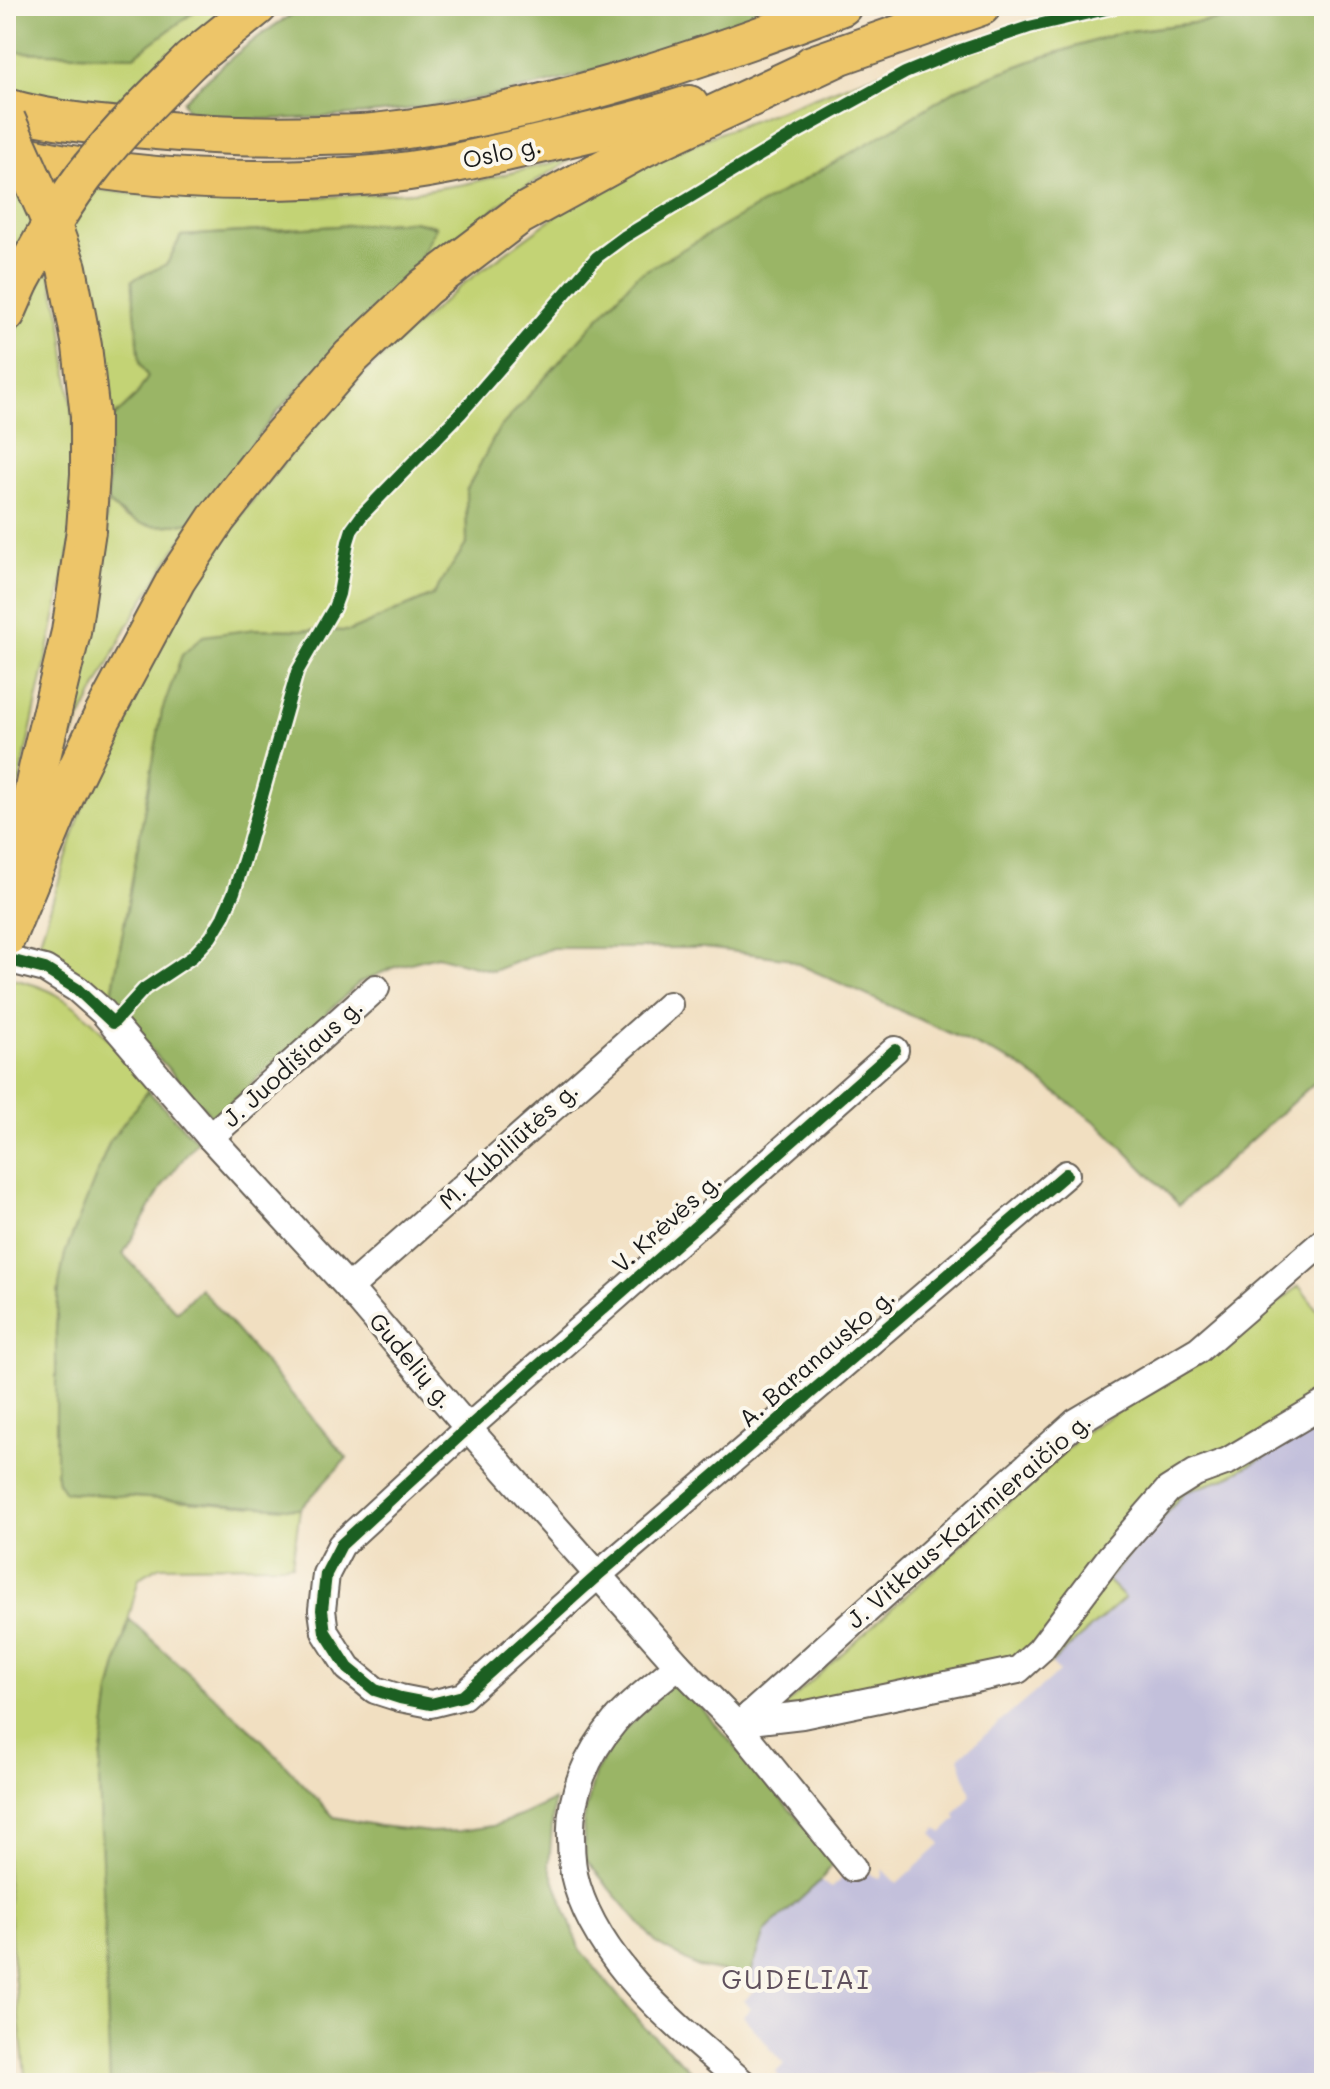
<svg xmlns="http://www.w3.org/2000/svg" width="1330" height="2089" viewBox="0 0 1330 2089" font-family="Mali,sans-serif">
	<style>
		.industrial { fill: #c3c0db }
		.green { fill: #c3d375; stroke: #707848; stroke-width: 2 }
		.forest { fill: #9ab566; stroke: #5b6841; stroke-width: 2 }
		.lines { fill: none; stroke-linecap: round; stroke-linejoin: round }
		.minor-casing { stroke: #676056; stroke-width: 30 }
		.highway-casing { stroke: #676056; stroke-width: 42 }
		.minor { stroke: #fff; stroke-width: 26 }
		.highway { stroke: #edc569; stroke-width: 38 }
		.highway-bridge-casing { stroke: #676056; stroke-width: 42; stroke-linecap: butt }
		.highway-bridge { stroke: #edc569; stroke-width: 38 }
		.cycleway-casing { stroke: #fbf7ec; stroke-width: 17 }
		.cycleway { stroke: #1b5e20; stroke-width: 12 }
		.labels { text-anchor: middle; stroke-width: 8; stroke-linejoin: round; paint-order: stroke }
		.street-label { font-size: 24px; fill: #1c1c1c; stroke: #fbf7ec }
		.quarter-label { font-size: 28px; letter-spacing: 2px; fill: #60515e; stroke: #fbf7ec }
	</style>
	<rect width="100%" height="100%" fill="#fbf7ec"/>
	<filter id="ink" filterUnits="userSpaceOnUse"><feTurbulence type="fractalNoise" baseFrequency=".0125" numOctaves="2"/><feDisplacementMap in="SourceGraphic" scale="16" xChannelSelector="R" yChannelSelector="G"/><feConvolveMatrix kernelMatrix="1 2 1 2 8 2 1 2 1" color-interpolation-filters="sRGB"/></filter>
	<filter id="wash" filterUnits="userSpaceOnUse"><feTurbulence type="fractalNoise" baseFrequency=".006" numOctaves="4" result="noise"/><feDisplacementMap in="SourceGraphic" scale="32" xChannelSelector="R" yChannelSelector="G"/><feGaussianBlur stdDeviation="1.8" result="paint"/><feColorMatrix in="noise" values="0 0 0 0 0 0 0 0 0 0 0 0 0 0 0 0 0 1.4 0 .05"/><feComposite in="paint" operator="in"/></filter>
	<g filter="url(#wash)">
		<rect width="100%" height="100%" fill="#f1dfc1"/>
		<polygon class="industrial" points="1324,1425 1324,2083 783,2083 776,2072 784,2064 743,2016 751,2009 744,2001 756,1988 749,1979 765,1932 820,1881 831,1888 860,1862 871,1875 879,1878 883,1875 882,1869 897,1884 941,1844 932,1833 937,1828 942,1833 957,1819 955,1815 971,1795 959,1757 1059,1672 1051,1663 1125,1598 1107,1580 1185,1492 1224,1479"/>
		<g class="green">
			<polygon points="202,6 234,6 117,108 6,91 6,49 19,52 134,56"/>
			<polygon points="1075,6 1324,6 1122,32 1031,61 959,88 896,127 466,491 467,543 433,595 350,631 255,629 182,655 162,711 110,1005 55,961 36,953 81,811 111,739 145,670 207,565 248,506 303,439 362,376 409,332 463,284 591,190 707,138 857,81"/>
			<polygon points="576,157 519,191 457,236 409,281 436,226 414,221 181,236 167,264 140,363 148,377 136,396 108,423 71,227 6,280 6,172 54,184 158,197 287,199 413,192 465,184"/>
			<polygon points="48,267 62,322 74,429 74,530 6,844 6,353 19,320"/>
			<polygon points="108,502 125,518 164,526 192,522 128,625 54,772 88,638"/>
			<path d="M 6,977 C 24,982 43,986 59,996 C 98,1018 122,1056 148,1091 L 110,1141 L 65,1254 L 59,1285 L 56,1331 L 56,1471 L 58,1482 L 65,1492 L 300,1509 L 292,1564 L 285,1565 L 160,1566 L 139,1578 L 110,1692 L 99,1776 L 110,2083 L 26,2083 L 13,1965 L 6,1866 Z"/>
			<polygon points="1299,1286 1324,1319 1324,1425 1224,1479 1185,1492 1107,1580 1125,1598 1051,1663 1010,1665 780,1710 1090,1428 1208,1358"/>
		</g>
		<g class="forest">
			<polygon points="10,6 202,6 134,56 19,52 6,49 6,8"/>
			<path d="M 307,6 L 773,6 C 693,37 613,69 529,88 C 442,107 352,119 262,119 C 238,119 213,118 189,117 L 183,101 C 222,65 260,31 307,6 Z"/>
			<polygon points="1324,7 1324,1074 1179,1205 1101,1126 1017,1064 785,958 704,948 552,948 493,971 437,956 395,967 360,982 214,1119 110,1005 162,711 182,655 203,636 255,629 350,631 433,595 467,543 466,491 498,430 636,276 896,127 959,88 1031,61 1122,32"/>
			<path d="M 414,221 L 436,227 L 409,281 L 339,346 L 278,411 L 192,522 C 153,528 138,530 108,502 L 108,423 L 136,396 L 148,377 L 140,363 L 132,280 L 167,264 L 181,236 Z"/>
			<polygon points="148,1091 197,1141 163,1185 123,1254 177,1312 200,1288 347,1458 300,1509 65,1492 58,1482 56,1471 56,1331 59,1285 65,1254 110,1141"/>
			<polygon points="129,1619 261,1739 334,1817 380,1826 430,1832 460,1831 493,1826 520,1816 554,1800 549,1865 580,1950 643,2026 704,2083 110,2083 99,1776 110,1692"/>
			<polygon points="681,1685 835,1861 820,1881 765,1932 749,1979 736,1974 698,1967 657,1944 585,1859 583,1823 595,1773 617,1737 669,1686"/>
		</g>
	</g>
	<g filter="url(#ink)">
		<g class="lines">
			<g class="minor-casing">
				<g id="minor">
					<polyline points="6,959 45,969 77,989 103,1012 210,1137 349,1288 468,1428 598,1575 678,1665 738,1726 853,1868"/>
					<polyline points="895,1050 468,1428 341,1545 326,1574 322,1610 325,1632 348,1668 375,1690 400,1698 431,1704 463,1696 598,1575 1066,1174"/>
					<polyline points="210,1137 376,988"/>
					<polyline points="349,1288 669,1005"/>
					<path d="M 678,1665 C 658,1683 632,1701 615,1721 C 587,1754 569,1795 571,1838 C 571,1854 572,1870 577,1886 C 602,1968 681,2029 743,2083"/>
					<polyline points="751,1714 759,1720 802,1715 1018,1670 1040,1650 1110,1557 1168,1490 1195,1473 1228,1461 1324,1404"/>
					<polyline points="738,1726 1076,1422 1198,1350 1324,1241"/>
				</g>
			</g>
			<g class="highway-casing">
				<g id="highway">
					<polyline points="191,60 258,6"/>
					<polyline points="812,65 981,6"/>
					<path d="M 6,108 C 55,122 106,126 156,130 C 211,135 265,137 320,135 C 338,134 356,135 374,133 C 536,116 691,63 842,6"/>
					<path d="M 6,151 C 126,182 252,185 374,175 C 423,171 471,160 518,149 C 575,136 633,123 689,105"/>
					<polyline points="6,313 20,281"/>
					<polyline points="20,860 38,769 71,632 86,530"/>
					<polyline points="6,937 68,788 102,718 176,580 217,518 280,438 351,357 425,287 518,216 642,148 835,58"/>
				</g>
			</g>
			<use href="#minor" class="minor"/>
			<use href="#highway" class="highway"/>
			<g class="highway-bridge-casing">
				<g id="highway-bridge">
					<polyline points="6,120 47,212 67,268 82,346 90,416 90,474 86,530"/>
					<path d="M 20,281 C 42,241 64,200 93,165 C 123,127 157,94 191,60"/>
				</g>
			</g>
			<use href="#highway-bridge" class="highway-bridge"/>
			<g class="cycleway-casing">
				<g id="cycleway">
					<polyline points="6,959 45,969 77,989 113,1023 144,989 192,957 211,937 223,917 234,892 245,857 297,672 334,608 339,594 348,542 352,529 363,514 461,413 597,257 624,237 798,132 905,73 958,51 1029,27 1119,6"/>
					<polyline points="895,1050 468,1428 341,1545 326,1574 322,1610 325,1632 348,1668 375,1690 400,1698 431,1704 463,1696 598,1575 1066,1174"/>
				</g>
			</g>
			<use href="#cycleway" class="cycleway"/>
		</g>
	</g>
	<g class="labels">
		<g class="street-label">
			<text transform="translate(502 153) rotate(-12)" y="8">Oslo g.</text>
			<text transform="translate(293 1063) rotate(-42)" y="8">J. Juodišiaus g.</text>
			<text transform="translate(509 1146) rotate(-42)" y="8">M. Kubiliūtės g.</text>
			<text transform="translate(667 1223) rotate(-42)" y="8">V. Krėvės g.</text>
			<text transform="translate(817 1358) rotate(-41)" y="8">A. Baranausko g.</text>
			<text transform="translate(411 1361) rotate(50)" y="8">Gudelių g.</text>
			<text transform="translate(969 1521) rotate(-41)" y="8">J. Vitkaus-Kazimieraičio g.</text>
		</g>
		<g class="quarter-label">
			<text x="796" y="1989">GUDELIAI</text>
		</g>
	</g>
	<rect width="1330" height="2089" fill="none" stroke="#fbf7ec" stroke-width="32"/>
</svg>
